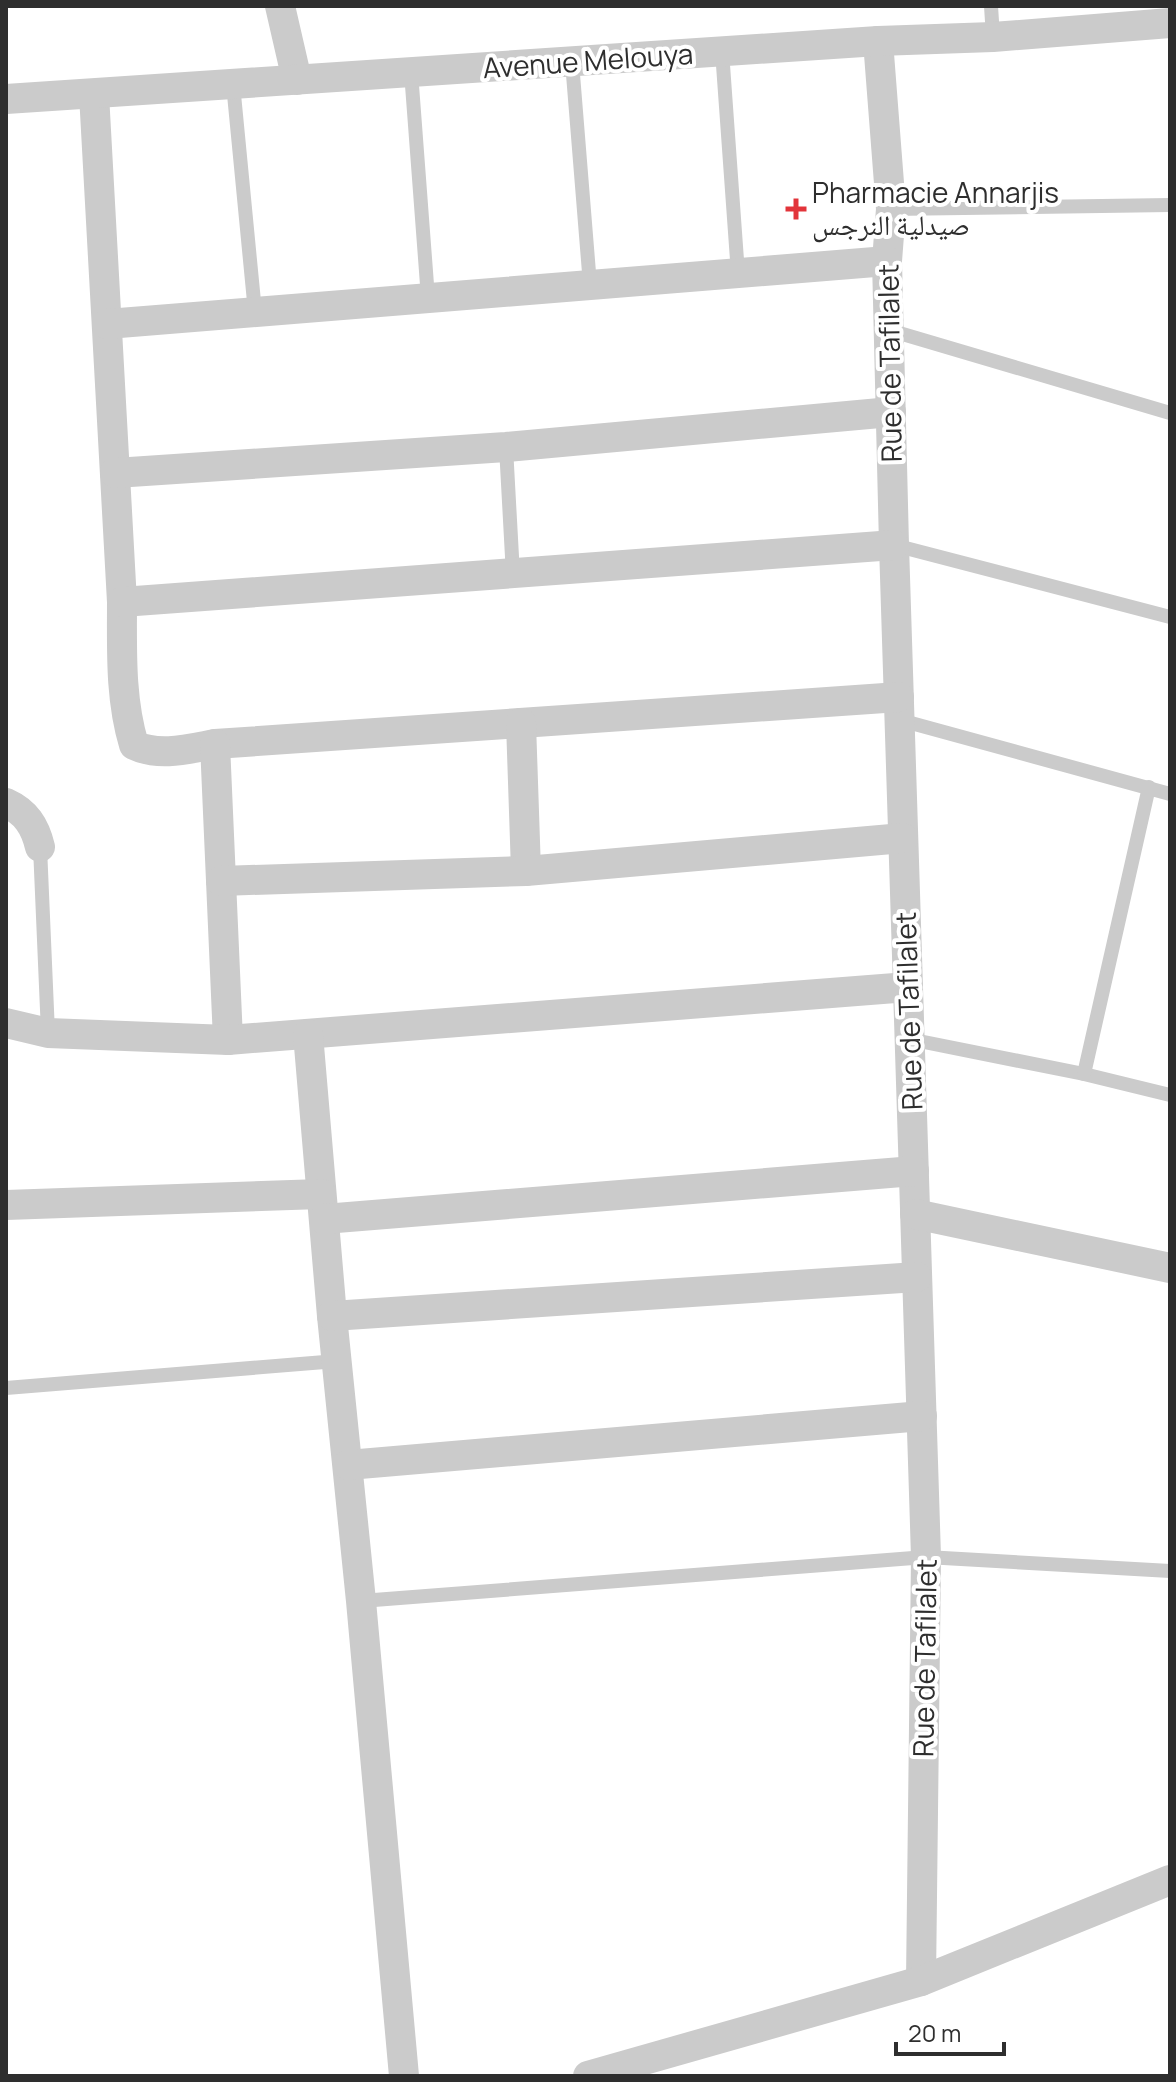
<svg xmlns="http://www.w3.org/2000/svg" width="1176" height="2082" viewBox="0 0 1176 2082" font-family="Manrope,'Noto Naskh Arabic',sans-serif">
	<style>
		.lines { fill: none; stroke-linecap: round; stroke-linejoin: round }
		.service { stroke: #cbcbcb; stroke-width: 14 }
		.minor { stroke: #cbcbcb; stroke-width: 30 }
		.poi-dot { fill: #e2343a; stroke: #fff; stroke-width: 3 }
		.labels { text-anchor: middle; stroke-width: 8; stroke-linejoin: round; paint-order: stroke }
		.street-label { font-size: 28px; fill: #2e2e2e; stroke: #fff }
		.poi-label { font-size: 28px; fill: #2e2e2e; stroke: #fff; text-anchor: start }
	</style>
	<rect width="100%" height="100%" fill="#fff"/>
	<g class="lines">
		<g class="service">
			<polyline points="991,6 993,37"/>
			<polyline points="722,51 738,274"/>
			<polyline points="572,62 590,285"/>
			<polyline points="411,72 428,298"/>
			<polyline points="233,84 255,312"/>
			<polyline points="891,209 1170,205"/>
			<polyline points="889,330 1170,413"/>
			<polyline points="506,447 513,575"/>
			<polyline points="894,545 1170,617"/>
			<polyline points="900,720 1170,794"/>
			<polyline points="40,847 48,1033"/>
			<polyline points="909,1039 1084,1074 1170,1095"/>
			<polyline points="1084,1074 1149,787"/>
			<polyline points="6,1388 337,1361"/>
			<polyline points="361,1601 926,1557 1170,1571"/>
		</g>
		<g class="minor">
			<polyline points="280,6 297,80"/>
			<polyline points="878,41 891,209 887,261 894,545 926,1557 921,1981"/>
			<path d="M 94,94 L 122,602 C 122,650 120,699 134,745 C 159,757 188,749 215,744 L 899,697"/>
			<polyline points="6,99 878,41 993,37 1170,23"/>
			<polyline points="107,324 887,261"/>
			<polyline points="115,473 506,447 891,412"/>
			<polyline points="122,602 894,545"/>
			<polyline points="521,723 526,871"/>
			<polyline points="215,744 228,1040"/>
			<path d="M 6,803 C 26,812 35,826 40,847"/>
			<polyline points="221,881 526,871 903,838"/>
			<polyline points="6,1023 48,1033 228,1040 908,987"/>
			<polyline points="308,1034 332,1316 361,1601 404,2076"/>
			<polyline points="6,1205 321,1194"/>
			<polyline points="915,1214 1170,1268"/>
			<polyline points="324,1219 914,1171"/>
			<polyline points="332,1316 917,1277"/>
			<polyline points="348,1465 922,1416"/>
			<polyline points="588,2076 921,1981 1170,1880"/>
		</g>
	</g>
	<path class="poi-dot" d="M792 197h8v8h8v8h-8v8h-8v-8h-8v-8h8z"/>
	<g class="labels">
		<g class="street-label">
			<text transform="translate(588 61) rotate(-4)" y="10">Avenue Melouya</text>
			<text transform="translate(890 363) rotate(-91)" y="10">Rue de Tafilalet</text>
			<text transform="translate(909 1011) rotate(-92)" y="10">Rue de Tafilalet</text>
			<text transform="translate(925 1658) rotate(-89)" y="10">Rue de Tafilalet</text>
		</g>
		<g class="poi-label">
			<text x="812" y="203">Pharmacie Annarjis<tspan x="812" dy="32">صيدلية النرجس</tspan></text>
		</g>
	</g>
	<rect width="1176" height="2082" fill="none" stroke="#2e2e2e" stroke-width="16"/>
	<path d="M896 2042v12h108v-12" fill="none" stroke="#2e2e2e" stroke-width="4"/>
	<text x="908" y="2042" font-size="24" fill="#2e2e2e" stroke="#ffffff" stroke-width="6" paint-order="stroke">20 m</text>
</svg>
